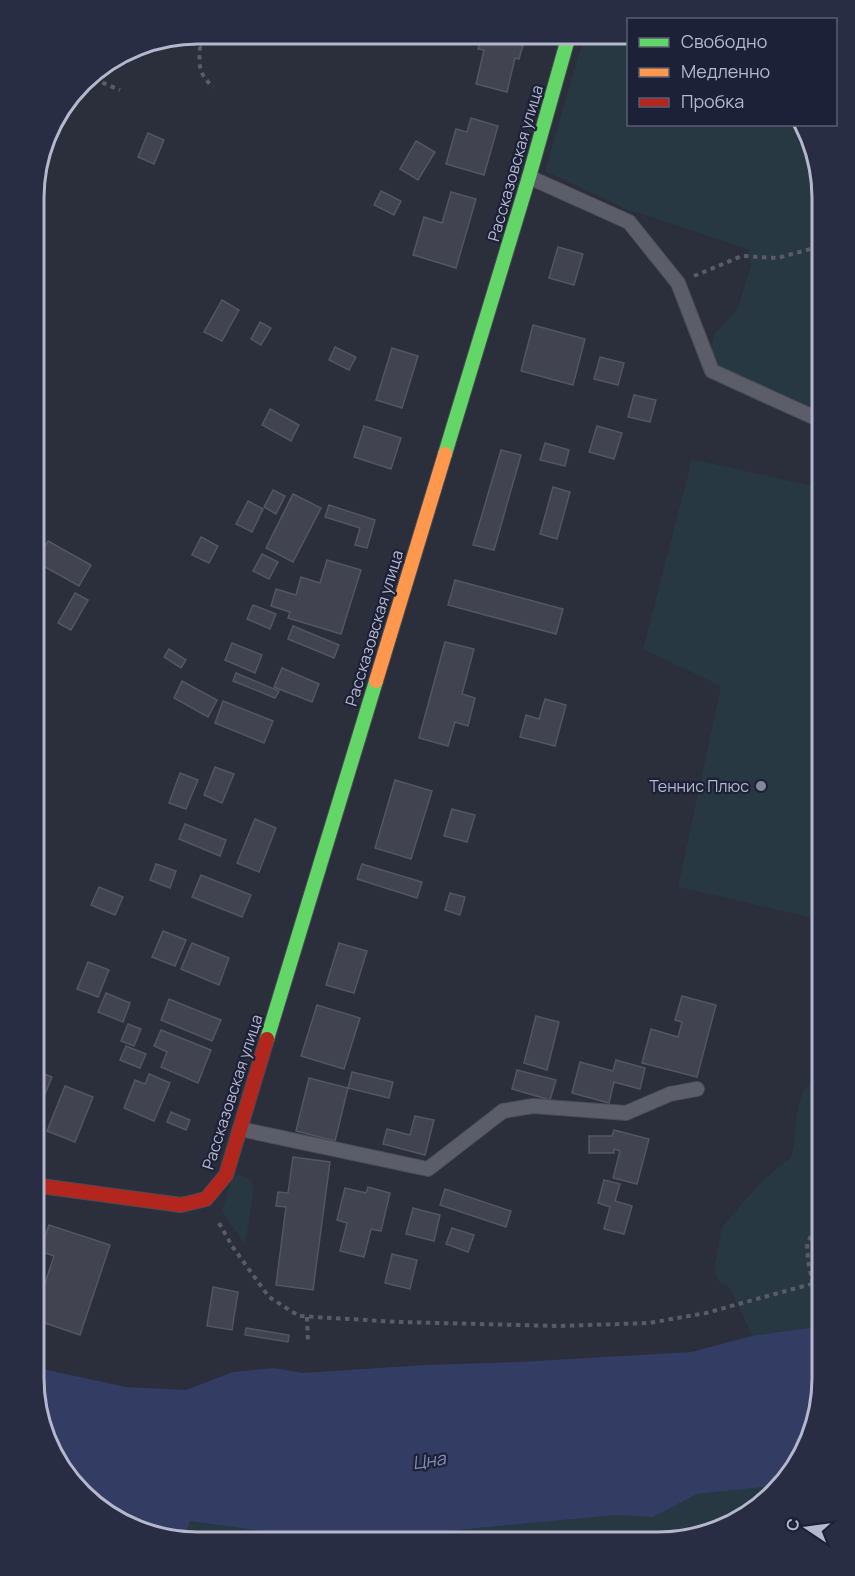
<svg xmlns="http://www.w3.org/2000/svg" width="855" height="1576" viewBox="0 0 855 1576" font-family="Manrope,sans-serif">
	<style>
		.green { fill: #273842 }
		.water { fill: #333d64 }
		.building { fill: #414450; stroke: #535563; stroke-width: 1.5 }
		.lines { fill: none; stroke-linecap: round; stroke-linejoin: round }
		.lane-casing { stroke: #494b55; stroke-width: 16 }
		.fast-casing { stroke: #494b55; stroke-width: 16 }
		.slow-casing { stroke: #494b55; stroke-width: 16 }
		.jam-casing { stroke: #494b55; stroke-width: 16 }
		.path { stroke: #595c66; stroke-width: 4; stroke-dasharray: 4.5 4.5; stroke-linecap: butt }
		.lane { stroke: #5b5d69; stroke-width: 14 }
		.fast { stroke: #63d668; stroke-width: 14 }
		.slow { stroke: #ff974d; stroke-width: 14 }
		.jam { stroke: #b3261e; stroke-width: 14 }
		.poi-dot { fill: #858899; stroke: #1d2137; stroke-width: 2 }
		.labels { text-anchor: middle; stroke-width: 4.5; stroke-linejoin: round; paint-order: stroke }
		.street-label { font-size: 16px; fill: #b5b8cc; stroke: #1d2137 }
		.poi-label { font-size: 16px; fill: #b5b8cc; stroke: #1d2137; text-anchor: end }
		.water-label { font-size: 18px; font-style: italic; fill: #818cb9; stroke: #1d2137 }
		.rim { fill: none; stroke: #b5b8cc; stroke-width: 3 }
	</style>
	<rect width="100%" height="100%" fill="#2b2e3b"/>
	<g class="green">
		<polygon points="586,35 628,36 628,124 800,125 813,144 822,197 822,409 767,406 705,372 715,333 737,310 751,266 748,249 626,209 545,171 578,57"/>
		<polygon points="692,459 822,488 822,920 678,887 721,686 643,649"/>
		<polygon points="822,1072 822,1326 752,1336 730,1288 718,1281 714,1268 722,1227 759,1184 791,1157 794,1144 796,1118 802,1092"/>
		<path d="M 238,1174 C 245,1177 253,1180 254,1188 L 245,1245 L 222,1211 L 232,1178 Z"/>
		<polygon points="780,1485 711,1534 641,1543 175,1542 150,1530 185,1538 189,1521 426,1533 616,1515 653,1517 697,1494"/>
	</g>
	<polygon class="water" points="822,1326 822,1390 788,1479 780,1485 697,1494 653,1517 615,1515 426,1533 313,1538 190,1521 185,1538 150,1530 89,1502 42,1432 33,1379 33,1367 126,1387 186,1390 233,1372 274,1368 302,1373 425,1365 520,1362 691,1352 752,1336"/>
	<g class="building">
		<polygon points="482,35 526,35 519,59 515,58 507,92 476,84 484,50 478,49"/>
		<polygon points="471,118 498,126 484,175 446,164 456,129 467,132"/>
		<polygon points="148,133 164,140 154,164 138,157"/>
		<polygon points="416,141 435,152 418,180 400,169"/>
		<polygon points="381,191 401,201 394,215 374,205"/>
		<polygon points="451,192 476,199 456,268 413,255 424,217 442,223"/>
		<polygon points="558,247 583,254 574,285 549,278"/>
		<polygon points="222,300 239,310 222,341 204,332"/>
		<polygon points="260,322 271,328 261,345 251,339"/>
		<polygon points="533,325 585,339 573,385 521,371"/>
		<polygon points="335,347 356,357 349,370 329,360"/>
		<polygon points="392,348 418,356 402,408 376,400"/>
		<polygon points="600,357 624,363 618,385 594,379"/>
		<polygon points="634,395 656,400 650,422 628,417"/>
		<polygon points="270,409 299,425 291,441 262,425"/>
		<polygon points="364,426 401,438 391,469 354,457"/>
		<polygon points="597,426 622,433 614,459 589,452"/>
		<polygon points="545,443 569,450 565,466 540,460"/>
		<polygon points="501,450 521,455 494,550 473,545"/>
		<polygon points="553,487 570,492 557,539 540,534"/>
		<polygon points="273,490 285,496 276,514 264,507"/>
		<polygon points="293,494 321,508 293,562 266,548"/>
		<polygon points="248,501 263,509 252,532 236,524"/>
		<polygon points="329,505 375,520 367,548 355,545 360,528 325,517"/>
		<polygon points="201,537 218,546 209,563 192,555"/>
		<polygon points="48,541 91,565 79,586 36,562"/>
		<polygon points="262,554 278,562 269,579 253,571"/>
		<polygon points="327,560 361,570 341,634 288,618 290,612 271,606 276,589 296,595 301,577 320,583"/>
		<polygon points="455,580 563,609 556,634 448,605"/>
		<polygon points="75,593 88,600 71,630 58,623"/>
		<polygon points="253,605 276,614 270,629 247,619"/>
		<polygon points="293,626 339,645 334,658 288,639"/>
		<polygon points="445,642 474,649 462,694 475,698 468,726 455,722 448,746 419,738"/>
		<polygon points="232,643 262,655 255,673 225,660"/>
		<polygon points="169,649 186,660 181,668 164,657"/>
		<polygon points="282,668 319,684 312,702 274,687"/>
		<polygon points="236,673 279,691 275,698 233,681"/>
		<polygon points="182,681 217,700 208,717 174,698"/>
		<polygon points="545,699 566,705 555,746 520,737 526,715 539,719"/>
		<polygon points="223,701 273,721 264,743 215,723"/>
		<polygon points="215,767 234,774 222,803 204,795"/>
		<polygon points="180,773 198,780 186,809 169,803"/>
		<polygon points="395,780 432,791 411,859 375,848"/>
		<polygon points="452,809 475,815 467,842 444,836"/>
		<polygon points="255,819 276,828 259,872 237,863"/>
		<polygon points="185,824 226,840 220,856 179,839"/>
		<polygon points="156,864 176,871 170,888 150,880"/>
		<polygon points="362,864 422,882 417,898 357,879"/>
		<polygon points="201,875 251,895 242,917 192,897"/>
		<polygon points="99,887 123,897 115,915 91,905"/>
		<polygon points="450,893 465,897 460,915 445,910"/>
		<polygon points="163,931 186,940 175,966 152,957"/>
		<polygon points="192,943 229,958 219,985 181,969"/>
		<polygon points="339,943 367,951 354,993 326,985"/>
		<polygon points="88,962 109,970 98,997 77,989"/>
		<polygon points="106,993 130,1003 123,1022 98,1012"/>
		<polygon points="682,996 716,1005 697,1077 642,1063 651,1029 678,1037 682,1022 675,1020"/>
		<polygon points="169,999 221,1020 212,1041 161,1020"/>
		<polygon points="33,1004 43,1009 33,1026"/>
		<polygon points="317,1005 360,1018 344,1069 301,1056"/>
		<polygon points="536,1016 559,1022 547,1070 524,1063"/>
		<polygon points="128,1024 141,1029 134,1046 121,1041"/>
		<polygon points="161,1030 211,1050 198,1083 161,1067 167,1052 154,1046"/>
		<polygon points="126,1046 146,1054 140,1068 120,1060"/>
		<polygon points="616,1060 645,1068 640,1089 614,1082 609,1103 572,1093 580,1062 613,1071"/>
		<polygon points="517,1070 556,1080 550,1100 512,1089"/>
		<polygon points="37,1071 52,1077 33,1123 33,1081"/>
		<polygon points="352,1072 393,1082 389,1098 348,1088"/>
		<polygon points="149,1074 170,1083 154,1121 124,1108 135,1080 145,1084"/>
		<polygon points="309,1078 348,1088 335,1141 296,1131"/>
		<polygon points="65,1086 93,1097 75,1142 47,1131"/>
		<polygon points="171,1112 190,1120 186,1130 167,1122"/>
		<polygon points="415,1116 434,1120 425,1155 383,1144 387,1129 410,1135"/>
		<polygon points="614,1130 649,1139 637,1184 613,1178 620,1151 614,1149 614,1153 589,1153 589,1136 612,1136"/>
		<polygon points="293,1157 330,1162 313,1290 276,1285 286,1207 276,1206 278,1192 288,1193"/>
		<polygon points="604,1180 620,1184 615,1201 632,1206 624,1234 604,1229 610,1207 598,1203"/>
		<polygon points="368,1187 390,1193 381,1231 371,1229 364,1257 340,1251 347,1223 337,1220 345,1188 366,1193"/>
		<polygon points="445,1189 511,1211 506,1227 440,1205"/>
		<polygon points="413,1208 440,1215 434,1241 406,1234"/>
		<polygon points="49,1225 110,1245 80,1335 33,1319 54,1256 40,1251"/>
		<polygon points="452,1228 474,1235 468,1252 446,1244"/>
		<polygon points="392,1254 417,1260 410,1289 385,1283"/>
		<polygon points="213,1287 238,1292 232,1330 207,1326"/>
		<polygon points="246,1328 289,1335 288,1342 245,1335"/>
	</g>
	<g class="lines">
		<g class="lane-casing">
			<g id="lane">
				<polyline points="529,177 629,222 678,283 712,371 822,421"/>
				<polyline points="240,1129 428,1169 503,1111 533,1106 626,1113 670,1094 697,1089"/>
			</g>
		</g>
		<g class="fast-casing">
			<g id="fast">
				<polyline points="445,454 529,177 569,35"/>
				<polyline points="267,1039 376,681"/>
			</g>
		</g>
		<g class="slow-casing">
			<polyline id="slow" points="376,681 445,454"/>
		</g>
		<g class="jam-casing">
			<polyline id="jam" points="33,1185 181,1205 206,1199 226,1175 267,1039"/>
		</g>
		<g class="path">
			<path d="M 156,41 L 170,43 L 190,41 L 200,47 C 199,66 198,73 213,87"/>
			<polyline points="98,68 142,44"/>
			<polyline points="85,78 96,80 120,90"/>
			<polyline points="694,276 742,256 777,258 822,246"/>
			<polyline points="219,1223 232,1246 269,1297 299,1316 399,1322 558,1326 649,1323 706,1313 822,1281"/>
			<polyline points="813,1284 808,1261 807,1243 815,1230 822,1212"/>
			<polyline points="307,1317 308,1343"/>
		</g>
		<use href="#lane" class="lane"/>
		<use href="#fast" class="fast"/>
		<use href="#slow" class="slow"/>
		<use href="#jam" class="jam"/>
	</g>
	<circle class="poi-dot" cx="761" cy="786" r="6"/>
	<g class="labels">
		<g class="street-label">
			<text transform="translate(515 163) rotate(-74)" y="6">Рассказовская улица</text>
			<text transform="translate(374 628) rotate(-73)" y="6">Рассказовская улица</text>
			<text transform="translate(232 1092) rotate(-72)" y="6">Рассказовская улица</text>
		</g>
		<g class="poi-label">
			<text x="749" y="792">Теннис Плюс</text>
		</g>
		<g class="water-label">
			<text transform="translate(429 1461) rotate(-9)" y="6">Цна</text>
		</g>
	</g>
	<path d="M0 0H855V1576H0ZM198 44H658A154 154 0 0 1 812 198V1378A154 154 0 0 1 658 1532H198A154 154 0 0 1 44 1378V198A154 154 0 0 1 198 44Z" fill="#292d43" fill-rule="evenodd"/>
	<path class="rim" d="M198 44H658A154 154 0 0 1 812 198V1378A154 154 0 0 1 658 1532H198A154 154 0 0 1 44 1378V198A154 154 0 0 1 198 44Z"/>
	<rect x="627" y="18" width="210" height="108" fill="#1d2137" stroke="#5a5d73" stroke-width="1.5"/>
	<rect x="639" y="38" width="30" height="9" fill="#63d668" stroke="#5a5d73" stroke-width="1.5"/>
	<text x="681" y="48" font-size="18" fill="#b5b8cc">Свободно</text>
	<rect x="639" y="68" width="30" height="9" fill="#ff974d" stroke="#5a5d73" stroke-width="1.5"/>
	<text x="681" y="78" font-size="18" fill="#b5b8cc">Медленно</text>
	<rect x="639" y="98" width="30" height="9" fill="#b3261e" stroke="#5a5d73" stroke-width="1.5"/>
	<text x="681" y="108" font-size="18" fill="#b5b8cc">Пробка</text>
	<g transform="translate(807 1528) rotate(283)" stroke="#1d2137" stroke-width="4.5" paint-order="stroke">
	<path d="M0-4.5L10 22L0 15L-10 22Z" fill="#b5b8cc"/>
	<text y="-9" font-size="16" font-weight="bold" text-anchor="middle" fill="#b5b8cc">С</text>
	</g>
</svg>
